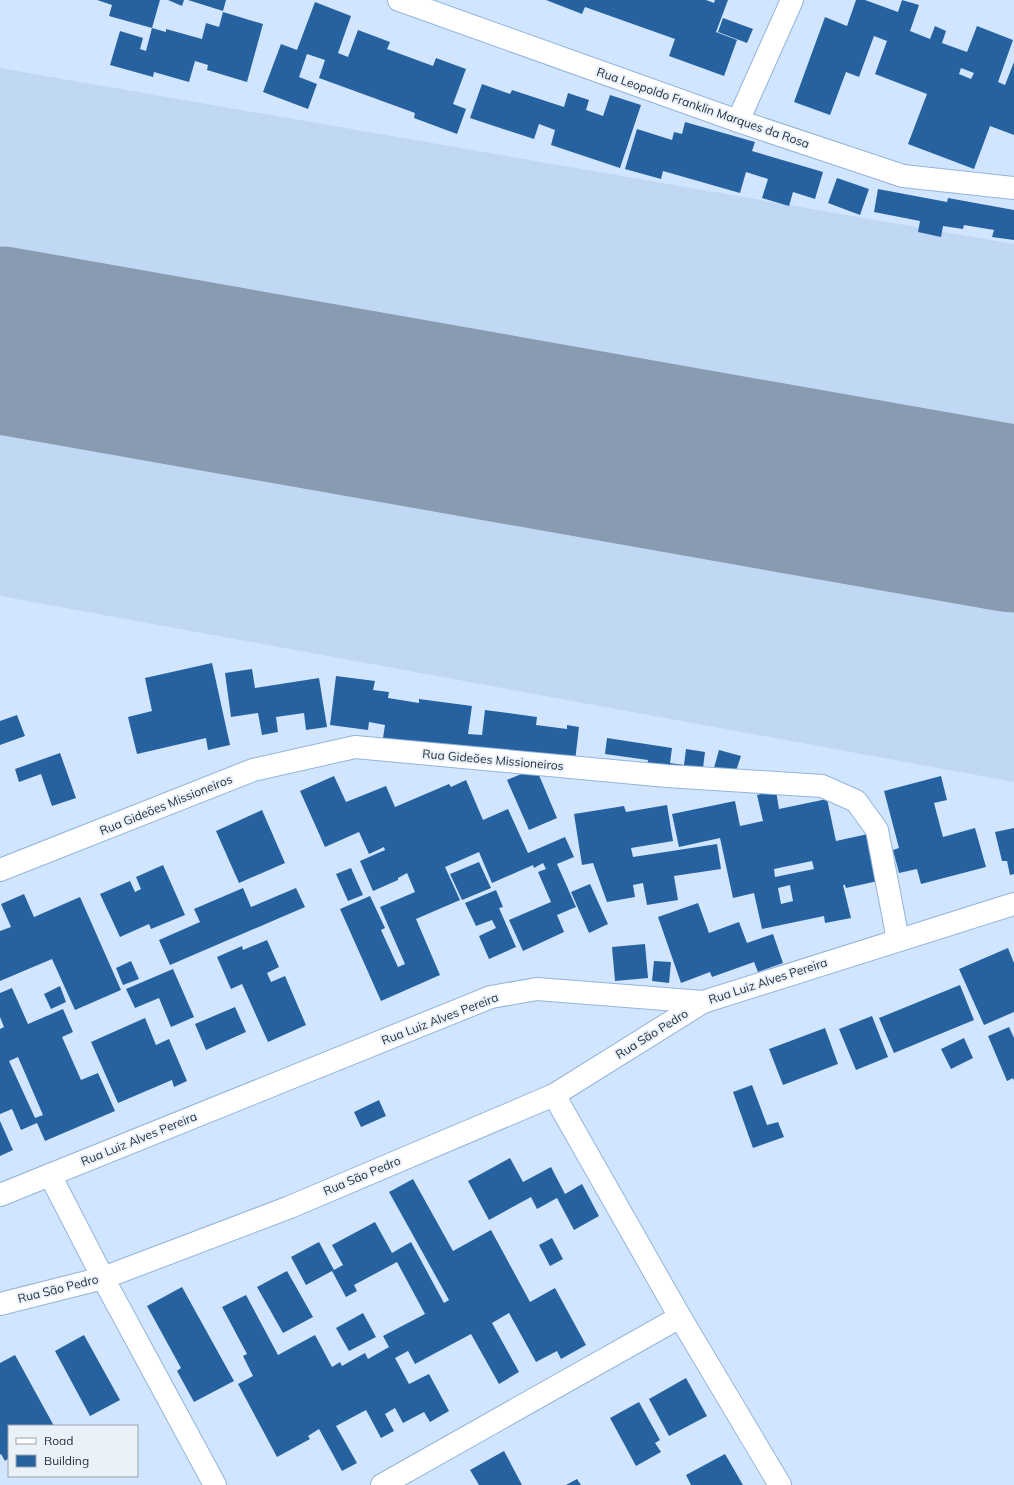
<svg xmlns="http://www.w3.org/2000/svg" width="1014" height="1485" viewBox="0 0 1014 1485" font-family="Mulish,sans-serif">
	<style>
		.built { fill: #c1d8f4 }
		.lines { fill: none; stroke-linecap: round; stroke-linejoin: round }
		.runway { stroke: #899bb0; stroke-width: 187 }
		.building { fill: #2762a0; fill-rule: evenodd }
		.street-casing { stroke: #93b4db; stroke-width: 24 }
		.secondary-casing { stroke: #93b4db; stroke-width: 24 }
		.street { stroke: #fff; stroke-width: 22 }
		.secondary { stroke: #fff; stroke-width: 22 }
		.labels { text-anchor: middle; stroke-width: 4; stroke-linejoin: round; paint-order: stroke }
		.street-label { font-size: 12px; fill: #233140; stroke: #eaf1f9 }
	</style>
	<rect width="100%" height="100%" fill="#d1e6fe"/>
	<polygon class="built" points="0,68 1014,244 1014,782 0,596"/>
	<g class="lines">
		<polyline class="runway" points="0,340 1014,519"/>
	</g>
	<g class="building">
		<polygon points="97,0 160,0 152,28 166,32 166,29 202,39 206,23 219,27 223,12 263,24 247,82 207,70 208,65 195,61 189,82 154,72 153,77 110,65 120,31 143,38 140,49 146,51 152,28 109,16 112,5"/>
		<polygon points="168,0 184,0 182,6"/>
		<polygon points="188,0 226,0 223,11"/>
		<polygon points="546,0 706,0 714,3 715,0 728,0 716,32 737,40 724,76 669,56 675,39 585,7 582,14"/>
		<path d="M 856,0 L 865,0 L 898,12 L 902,0 L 919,5 L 910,31 L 930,39 L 935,26 L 946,31 L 942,43 L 967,52 L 977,26 L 1013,40 L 998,82 L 1005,85 L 1014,62 L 1014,135 L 990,126 L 974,169 L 908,144 L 927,94 L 875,74 L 887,41 L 874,36 L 859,77 L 846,72 L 830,115 L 794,102 L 825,17 L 847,26 ZM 961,68 L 974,73 L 971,79 L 959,74 Z"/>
		<polygon points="315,2 351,16 338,53 348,57 358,30 390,42 387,49 433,66 436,58 466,69 453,104 466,109 457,134 414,118 415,113 319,78 325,60 307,54 299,77 317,84 308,109 263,92 281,44 297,50"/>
		<polygon points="723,18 753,29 747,43 718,32"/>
		<polygon points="482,84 510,94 512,90 564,107 568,93 589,100 586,110 603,116 610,95 641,105 620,168 551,145 555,130 539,124 534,139 470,118"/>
		<polygon points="685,122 755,142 752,151 823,172 815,199 793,192 789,206 762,198 768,179 746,172 740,193 663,171 661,179 625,169 637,129 672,140 674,132 682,134"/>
		<polygon points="837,178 869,189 860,215 828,203"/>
		<polygon points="878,189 947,202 948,198 1014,210 1014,240 992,237 994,230 964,225 963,229 943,226 941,237 918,232 920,221 874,212"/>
		<polygon points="212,663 230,745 208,750 206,738 137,754 128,717 152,711 145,678"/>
		<polygon points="252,669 255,688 319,678 327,727 306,730 304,713 276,717 278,732 262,735 258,713 231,717 225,673"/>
		<polygon points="336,676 375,681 373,690 389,692 388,698 419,703 419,699 472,706 468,734 482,735 485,710 537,717 536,725 567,729 567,725 579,727 575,761 563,762 383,738 385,725 369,722 368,730 330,725"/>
		<polygon points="17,715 25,736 0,745 0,721"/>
		<polygon points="607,738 672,748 670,763 684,765 686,749 705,752 702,776 647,768 648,760 605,754"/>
		<polygon points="719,750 741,756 735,774 714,768"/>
		<polygon points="60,753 76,798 52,806 41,774 19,782 15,769"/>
		<polygon points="536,768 557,818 529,830 507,780"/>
		<polygon points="334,776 346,802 386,786 395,807 449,784 451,787 466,780 483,820 508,809 528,853 565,837 574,857 557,864 576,907 557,915 564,932 523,951 509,920 551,902 538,872 546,869 543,863 534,868 533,865 492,883 479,852 445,867 460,900 416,919 440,975 381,1001 340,909 370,896 385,928 381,930 398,967 405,964 380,907 415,892 407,873 398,878 398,880 373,891 360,861 385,850 384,847 369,854 359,832 325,847 300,791"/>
		<polygon points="941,776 947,800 934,803 943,837 975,828 986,867 921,884 917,869 899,873 893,850 899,848 884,791"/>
		<path d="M 776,791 L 779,809 L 827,799 L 836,841 L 868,834 L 878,881 L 846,888 L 845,885 L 843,885 L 851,918 L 825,923 L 824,916 L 762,929 L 754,893 L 733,898 L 720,838 L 679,847 L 672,814 L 735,801 L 740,826 L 763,821 L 757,795 ZM 812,861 L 814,869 L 775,877 L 774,869 ZM 790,885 L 793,901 L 781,904 L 778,888 Z"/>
		<polygon points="667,805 673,841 631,848 633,857 717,844 721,869 674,876 678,900 647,905 643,883 633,885 635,897 607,902 593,863 582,865 574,814 624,806 626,812"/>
		<polygon points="262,810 285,863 239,883 216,831"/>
		<polygon points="1014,828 1014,874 1010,875 1007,861 1002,861 995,832"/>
		<polygon points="479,862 491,888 462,900 450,874"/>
		<polygon points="163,865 185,915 151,929 149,924 120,937 100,894 130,881 135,892 141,889 136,877"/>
		<polygon points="351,868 363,895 348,901 336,874"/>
		<polygon points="590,884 608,924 589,933 571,892"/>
		<polygon points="243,888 251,907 296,888 305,907 170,965 159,940 200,922 194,909"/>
		<polygon points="496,890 503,907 499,908 516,947 489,959 479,936 496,928 492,920 476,926 465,903"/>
		<polygon points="24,894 34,917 80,897 121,990 75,1010 52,959 0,981 0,931 11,927 1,904"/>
		<polygon points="698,903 709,933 739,922 747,943 773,934 783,963 758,972 754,962 712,977 710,972 681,983 658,917"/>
		<polygon points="267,940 279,967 267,973 271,982 285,976 306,1025 268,1042 242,984 231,989 217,957 242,946 243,950"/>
		<polygon points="645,944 648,978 615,981 612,947"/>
		<polygon points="1008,948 1014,963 1014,1012 984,1025 959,969"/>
		<polygon points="131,961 139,979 123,985 116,968"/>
		<polygon points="654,961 671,962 669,983 652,981"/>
		<polygon points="173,969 194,1017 171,1027 159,998 135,1008 126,989"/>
		<polygon points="960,985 974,1020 894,1053 879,1018"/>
		<polygon points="60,986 66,1002 51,1009 44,994"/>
		<path d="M 12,988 L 28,1024 L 63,1009 L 73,1032 L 62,1037 L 81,1080 L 98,1073 L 115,1111 L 45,1141 L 37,1123 L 21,1130 L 12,1109 L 0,1114 L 0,1029 L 4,1027 L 0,1017 L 0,993 ZM 18,1057 L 43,1115 L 35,1118 L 9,1061 Z"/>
		<polygon points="235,1007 246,1032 206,1050 195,1024"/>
		<polygon points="872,1016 888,1057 856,1070 839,1029"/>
		<polygon points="145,1018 156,1045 169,1039 187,1081 174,1087 172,1080 118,1103 91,1042"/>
		<polygon points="1009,1027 1014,1038 1014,1081 1013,1078 1007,1081 988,1036"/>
		<polygon points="825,1028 838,1064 783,1085 769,1049"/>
		<polygon points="964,1038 973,1058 951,1069 941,1049"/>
		<polygon points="752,1085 767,1125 778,1122 784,1137 753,1148 733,1092"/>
		<polygon points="379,1100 386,1116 361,1127 354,1112"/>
		<polygon points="0,1121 13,1150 0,1156"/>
		<polygon points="510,1158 523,1182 551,1167 565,1194 582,1184 599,1216 574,1230 557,1198 537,1209 531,1197 489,1220 468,1181"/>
		<polygon points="413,1179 453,1251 491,1230 530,1302 555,1288 586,1345 561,1359 557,1351 536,1362 509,1313 492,1323 519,1372 499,1384 471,1334 415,1364 408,1351 395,1358 409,1384 429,1374 449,1411 430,1422 424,1412 403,1423 395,1408 385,1414 394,1431 381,1438 366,1410 336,1426 357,1463 342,1471 319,1429 308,1436 310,1439 277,1457 238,1384 253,1376 243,1356 247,1354 222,1307 246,1295 278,1355 315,1335 332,1367 340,1362 342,1366 365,1353 368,1359 389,1347 383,1336 425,1314 397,1262 354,1285 357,1291 346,1297 332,1271 306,1285 291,1257 319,1242 334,1270 343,1265 332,1245 375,1222 392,1253 411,1242 444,1303 449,1300 389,1192"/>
		<polygon points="552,1238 563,1259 550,1266 539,1245"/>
		<polygon points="287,1271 313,1317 283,1333 257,1287"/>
		<polygon points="182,1287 234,1381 194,1402 177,1371 181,1368 147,1306"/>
		<polygon points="363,1313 376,1337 349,1351 336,1328"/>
		<polygon points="84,1335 120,1400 90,1416 55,1351"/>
		<polygon points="15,1355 54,1426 9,1426 9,1458 5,1461 1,1454 0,1455 0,1363"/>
		<polygon points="686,1378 707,1416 669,1436 649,1399"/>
		<polygon points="639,1402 660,1440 655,1443 661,1452 636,1466 610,1418"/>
		<polygon points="504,1451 522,1485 479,1485 470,1470"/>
		<polygon points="725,1454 743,1485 691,1485 686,1475"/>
		<polygon points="577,1479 581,1485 566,1485"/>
	</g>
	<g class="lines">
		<g class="street-casing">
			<g id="street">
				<polyline points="399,0 738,121 903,176 1014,188"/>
				<polyline points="738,121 792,0"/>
				<polyline points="0,870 253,770 355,747 667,776 822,786 856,801 877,830 898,940"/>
				<polyline points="554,1095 680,1317 780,1485"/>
				<polyline points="0,1304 103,1278 290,1207 554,1095 703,1002"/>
				<polyline points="382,1485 680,1317"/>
			</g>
		</g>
		<g class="secondary-casing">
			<g id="secondary">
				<polyline points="50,1175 103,1278 215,1485"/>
				<polyline points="0,1195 491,997 537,989 703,1002 1014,904"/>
			</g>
		</g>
		<use href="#street" class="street"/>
		<use href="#secondary" class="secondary"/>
	</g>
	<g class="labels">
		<g class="street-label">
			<text transform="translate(703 108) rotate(19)" y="4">Rua Leopoldo Franklin Marques da Rosa</text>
			<text transform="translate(493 760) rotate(5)" y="4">Rua Gideões Missioneiros</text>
			<text transform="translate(166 805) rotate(-22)" y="4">Rua Gideões Missioneiros</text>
			<text transform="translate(768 981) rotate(-18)" y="4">Rua Luiz Alves Pereira</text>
			<text transform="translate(440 1019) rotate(-21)" y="4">Rua Luiz Alves Pereira</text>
			<text transform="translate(652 1034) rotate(-32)" y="4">Rua São Pedro</text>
			<text transform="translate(139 1139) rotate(-22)" y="4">Rua Luiz Alves Pereira</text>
			<text transform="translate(362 1176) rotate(-23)" y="4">Rua São Pedro</text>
			<text transform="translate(58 1289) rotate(-14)" y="4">Rua São Pedro</text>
		</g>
	</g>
	<rect x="8" y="1425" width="130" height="52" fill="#eaf1f9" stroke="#9aa4af"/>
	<rect x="16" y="1438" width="20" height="6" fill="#ffffff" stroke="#9aa4af"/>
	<text x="44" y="1445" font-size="12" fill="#233140">Road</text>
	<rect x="16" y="1455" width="20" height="12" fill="#2762a0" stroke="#9aa4af"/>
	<text x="44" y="1465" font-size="12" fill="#233140">Building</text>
</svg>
